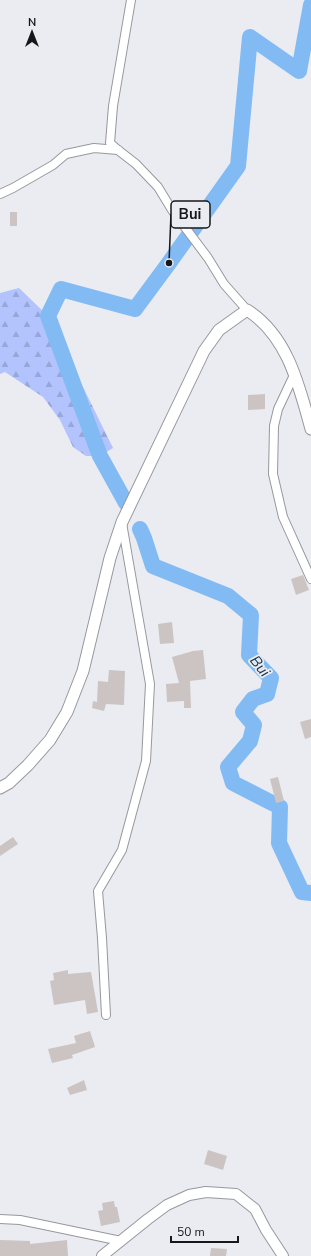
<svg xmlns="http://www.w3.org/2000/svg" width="311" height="1256" viewBox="0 0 311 1256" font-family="'Nunito Sans',sans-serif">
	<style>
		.forest { fill: url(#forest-firs) }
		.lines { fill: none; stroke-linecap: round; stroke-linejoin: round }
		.river { stroke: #82bbf3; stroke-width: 16 }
		.building { fill: #cbc4c3 }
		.minor-casing { stroke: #97989e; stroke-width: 10 }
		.tertiary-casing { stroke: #97989e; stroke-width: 12 }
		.secondary-casing { stroke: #97989e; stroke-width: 13 }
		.minor { stroke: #fff; stroke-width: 8 }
		.tertiary { stroke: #fff; stroke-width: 10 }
		.secondary { stroke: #fff; stroke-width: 11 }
		.labels { text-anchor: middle; stroke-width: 3.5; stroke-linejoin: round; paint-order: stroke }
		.water-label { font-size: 15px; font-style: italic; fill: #12314c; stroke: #eaecf2 }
		.leader { fill: none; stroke: #161719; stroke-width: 1.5 }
		.callout-dot { fill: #161719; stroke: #eaecf2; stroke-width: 1.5 }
		.callout { fill: #eaecf2; stroke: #161719; stroke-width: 1.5 }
		.callout-label { font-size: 15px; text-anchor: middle; font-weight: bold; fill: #161719 }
	</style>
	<defs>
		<pattern id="forest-firs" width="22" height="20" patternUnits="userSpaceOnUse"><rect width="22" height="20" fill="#b2c3fe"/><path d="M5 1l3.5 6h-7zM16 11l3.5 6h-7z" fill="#98a7d9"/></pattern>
	</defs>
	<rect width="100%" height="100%" fill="#eaecf2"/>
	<polygon class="forest" points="19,288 48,316 55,357 83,387 113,448 100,456 86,456 73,447 60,420 43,397 5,372 0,374 0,293"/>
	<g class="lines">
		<g class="river">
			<polyline points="126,503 100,456 48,316 61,289 135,309 169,263 238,166 250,37 299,71 311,5"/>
			<polyline points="140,529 144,538 153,566 228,596 251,615 249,655 271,678 267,694 253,699 243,712 254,725 250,741 228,767 233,783 280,807 279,843 302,892 311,893"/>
		</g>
	</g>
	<g class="building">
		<rect x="10" y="212" width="7" height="14"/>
		<polygon points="265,394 265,409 248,410 248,395"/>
		<polygon points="303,575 309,590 296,595 291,579"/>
		<polygon points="172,622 174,643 160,644 158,624"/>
		<polygon points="203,650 206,679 190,681 191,708 184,708 184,701 167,702 166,684 179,683 172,657 193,651"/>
		<polygon points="109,670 125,671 124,705 106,704 104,711 92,708 93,701 97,702 98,681 108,682"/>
		<polygon points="311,719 311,737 305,739 300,722"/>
		<polygon points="278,777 284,801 276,803 270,779"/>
		<polygon points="13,837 18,844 0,856 0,846"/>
		<polygon points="68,970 68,974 91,972 98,1012 87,1014 85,1000 54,1005 50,981 54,980 53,973"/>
		<polygon points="90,1031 95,1047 72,1055 73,1058 52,1063 48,1049 76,1043 74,1036"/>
		<polygon points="84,1080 87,1090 70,1095 67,1088"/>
		<polygon points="208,1150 227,1156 223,1170 204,1164"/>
		<polygon points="114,1201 115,1207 117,1207 120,1222 101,1226 98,1211 103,1210 102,1203"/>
		<polygon points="0,1240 30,1241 30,1244 67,1240 68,1256 0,1256"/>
		<polygon points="211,1248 227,1249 226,1256 210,1256"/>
	</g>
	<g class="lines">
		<g class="minor-casing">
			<g id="minor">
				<polyline points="131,0 113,106 110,143 118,150 136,164 158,187 172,210 208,258 224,284 247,310"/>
				<polyline points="0,194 13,188 53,165 66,154 94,148 118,150"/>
				<polyline points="295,373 278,409 274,426 273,474 283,517 311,579"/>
				<polyline points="106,1015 102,938 98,891 122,850 146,761 150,684 122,523"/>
				<polyline points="0,1219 20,1220 121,1241"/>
			</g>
		</g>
		<g class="tertiary-casing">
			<polyline id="tertiary" points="102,1256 148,1219 167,1205 189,1195 206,1192 236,1194 255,1209 266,1230 283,1256"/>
		</g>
		<g class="secondary-casing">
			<path id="secondary" d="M 0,788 L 9,783 L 28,765 L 50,740 L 67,712 L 83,671 L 110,558 L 122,522 L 204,351 L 219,330 L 247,310 C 288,336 299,386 311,429"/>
		</g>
		<use href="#minor" class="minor"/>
		<use href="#tertiary" class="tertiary"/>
		<use href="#secondary" class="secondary"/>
	</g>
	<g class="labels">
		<g class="water-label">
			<text transform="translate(260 666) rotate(52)" y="5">Bui</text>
		</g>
	</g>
	<path class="leader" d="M169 263L171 214"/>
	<circle class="callout-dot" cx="169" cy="263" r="4"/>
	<rect class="callout" x="171" y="201" width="39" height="27" rx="4"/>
	<g class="callout-label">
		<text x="190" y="219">Bui</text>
	</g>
	<g transform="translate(32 32)" stroke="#eaecf2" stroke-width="3" paint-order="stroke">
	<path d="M0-3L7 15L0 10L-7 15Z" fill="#161719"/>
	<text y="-6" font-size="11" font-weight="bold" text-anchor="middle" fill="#161719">N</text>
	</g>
	<path d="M171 1236v6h67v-6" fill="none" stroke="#161719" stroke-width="2"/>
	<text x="177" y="1236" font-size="12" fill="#161719" stroke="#eaecf2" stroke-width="3" paint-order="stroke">50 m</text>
</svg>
